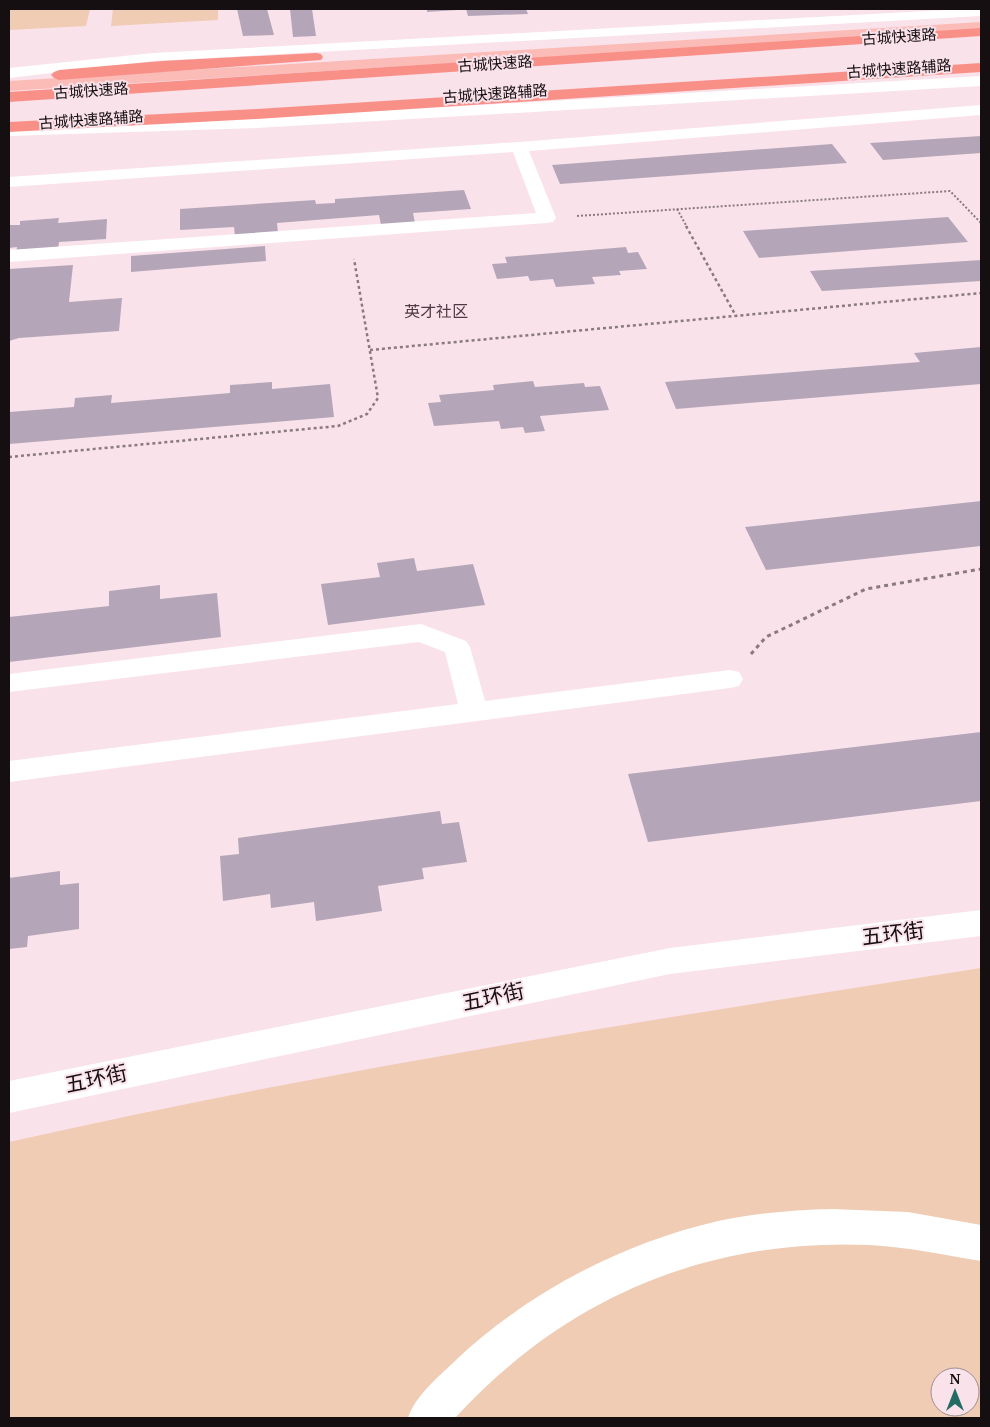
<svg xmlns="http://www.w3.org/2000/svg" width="990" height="1427" viewBox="0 0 990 1427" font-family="'Noto Serif','Noto Sans SC',serif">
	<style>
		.green { fill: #efccb3; fill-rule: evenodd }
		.building { fill: #b4a6b8 }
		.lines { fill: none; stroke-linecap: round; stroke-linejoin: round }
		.path-far2 { stroke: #8a7a80; stroke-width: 2; stroke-dasharray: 2 2; stroke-linecap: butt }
		.path-far1 { stroke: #8a7a80; stroke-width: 2.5; stroke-dasharray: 3 3; stroke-linecap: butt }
		.path { stroke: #8a7a80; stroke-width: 3; stroke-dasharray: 4 4; stroke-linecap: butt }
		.minor { fill: #fff; fill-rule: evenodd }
		.major { fill: #fbbcb8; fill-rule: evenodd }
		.highway { fill: #f99088; fill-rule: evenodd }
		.labels { text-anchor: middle; stroke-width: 4; stroke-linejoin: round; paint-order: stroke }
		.far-street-label { font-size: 15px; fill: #160f12; stroke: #fae2eb }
		.far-quarter-label { font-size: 16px; fill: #4e3b43; stroke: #fae2eb }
		.near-street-label { font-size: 21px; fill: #160f12; stroke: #fae2eb }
	</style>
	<rect width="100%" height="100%" fill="#fae2eb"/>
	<g class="green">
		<polygon points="9,9 90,9 86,26 9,30"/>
		<polygon points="113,9 218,9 218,20 111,26"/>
		<path d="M 981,968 L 981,1418 L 9,1418 L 9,1142 C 330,1069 656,1019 981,968 ZM 940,1377 L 970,1377 L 970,1407 L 940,1407 Z"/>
	</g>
	<g class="building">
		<polygon points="237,9 267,9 274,35 243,36"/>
		<polygon points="290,9 312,9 316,36 293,37"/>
		<polygon points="427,9 458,9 458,10 427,12"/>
		<polygon points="466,9 526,9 528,14 468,16"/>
		<polygon points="981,136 981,153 883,160 870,143"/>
		<polygon points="832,144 847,163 560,184 552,165"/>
		<polygon points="464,190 471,209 413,213 415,223 381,225 379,215 277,223 278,234 235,237 234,227 180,230 180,209 315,200 316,204 335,203 335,199"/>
		<polygon points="948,217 968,242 759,258 743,231"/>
		<polygon points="59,218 58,223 107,219 106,239 59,242 58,250 16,253 17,247 9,248 9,225 20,225 20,221"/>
		<polygon points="265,246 266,261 131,272 131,256"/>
		<polygon points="626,247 628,253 638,252 647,269 619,271 621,275 592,277 595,284 556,287 553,279 530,281 528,276 497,279 492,264 507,263 505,257"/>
		<polygon points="981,260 981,281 822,291 810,271"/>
		<polygon points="73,265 69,302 122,298 119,331 19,338 9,341 9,269"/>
		<polygon points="981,347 981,384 676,409 665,382 920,362 914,353"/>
		<polygon points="533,381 535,387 584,383 585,387 600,386 609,410 540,416 545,431 525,433 523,427 501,429 499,421 434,426 428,403 441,402 439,395 494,390 493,385"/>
		<polygon points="272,382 272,389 330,384 334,417 9,444 9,412 74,407 75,398 112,395 111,403 230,393 230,385"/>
		<polygon points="981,501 981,546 766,570 745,527"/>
		<polygon points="414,558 417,571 473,564 485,605 328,625 321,584 380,577 377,563"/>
		<polygon points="160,585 160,599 217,593 221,637 9,662 9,617 109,606 109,591"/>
		<polygon points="981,732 981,801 648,842 628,774"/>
		<polygon points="440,811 442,824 459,822 467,862 422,868 424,879 378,886 382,911 316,921 314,902 271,908 270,894 223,901 220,856 239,854 238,838"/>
		<polygon points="60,871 60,885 79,883 79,929 28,936 27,947 9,949 9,878"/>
	</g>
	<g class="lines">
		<g class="path-far2">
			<polyline points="677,209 687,227"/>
			<polyline points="577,216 950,191 981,223"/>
		</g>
		<g class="path-far1">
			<polyline points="686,226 736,316"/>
			<polyline points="370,350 981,293"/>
			<polyline points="9,457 338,426 367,414 378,398 354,259"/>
		</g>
		<polyline class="path" points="751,654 766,637 866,589 981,569"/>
		<g class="minor">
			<polygon points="963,9 981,9 981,16 153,61 9,78 9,68 153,53"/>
			<polygon points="981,76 981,86 256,128 9,136 9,126 256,118"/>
			<polygon points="981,105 981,115 529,151 556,218 553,222 547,223 9,262 9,250 536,213 513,152 9,187 9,177 519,142"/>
			<polygon points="421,624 466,641 470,647 485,701 730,670 739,672 743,679 739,686 730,688 9,782 9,761 458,704 445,652 419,642 9,692 9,674"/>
			<polygon points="981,910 981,936 670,974 9,1113 9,1081 670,948"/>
			<path d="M 832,1209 L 908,1212 L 981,1225 L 981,1261 C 944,1255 907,1247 869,1245 C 707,1238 565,1298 455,1418 L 408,1418 C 416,1394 440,1376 458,1358 C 530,1291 623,1243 718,1221 C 756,1213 794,1210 832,1209 Z"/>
		</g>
		<polygon class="major" points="981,22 981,30 9,91 9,81"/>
		<g class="highway">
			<polygon points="981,28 981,36 9,102 9,92"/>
			<polygon points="316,53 321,54 323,57 321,60 59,80 54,78 51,75 54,72 59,70 162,61"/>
			<polygon points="981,63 981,72 257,119 9,132 9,122 257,109"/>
		</g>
	</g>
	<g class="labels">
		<g class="far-street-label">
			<text transform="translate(899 37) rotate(-4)" y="5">古城快速路</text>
			<text transform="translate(495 64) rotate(-4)" y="5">古城快速路</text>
			<text transform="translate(899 69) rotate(-4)" y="5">古城快速路辅路</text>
			<text transform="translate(91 91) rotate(-4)" y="5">古城快速路</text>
			<text transform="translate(495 94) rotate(-4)" y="5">古城快速路辅路</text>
			<text transform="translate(91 120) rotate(-4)" y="5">古城快速路辅路</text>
		</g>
		<g class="far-quarter-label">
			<text x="436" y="317">英才社区</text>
		</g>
		<g class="near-street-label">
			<text transform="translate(893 934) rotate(-7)" y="7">五环街</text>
			<text transform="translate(493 997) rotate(-12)" y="7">五环街</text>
			<text transform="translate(96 1079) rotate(-12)" y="7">五环街</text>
		</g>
	</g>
	<rect width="990" height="1427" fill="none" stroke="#160f12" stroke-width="20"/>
	<g transform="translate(955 1392)"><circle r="24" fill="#fae2eb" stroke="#9f8e94"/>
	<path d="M0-4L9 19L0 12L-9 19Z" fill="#236c64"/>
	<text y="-8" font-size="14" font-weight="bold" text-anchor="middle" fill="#160f12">N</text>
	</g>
</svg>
